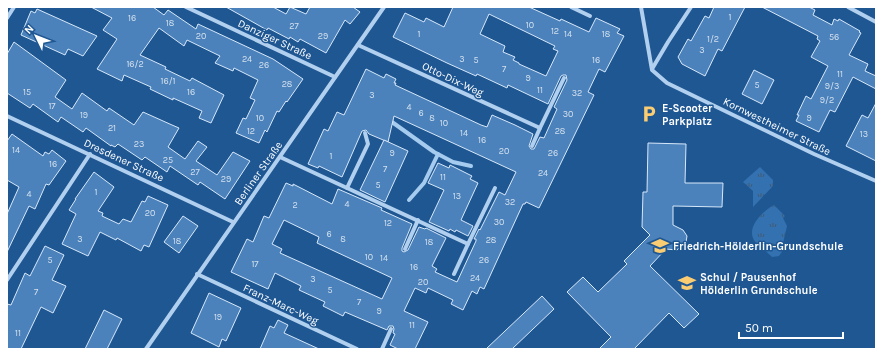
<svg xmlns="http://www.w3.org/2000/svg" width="883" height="356" viewBox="0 0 883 356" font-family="Karla,sans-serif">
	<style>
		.park { fill: url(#park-tufts) }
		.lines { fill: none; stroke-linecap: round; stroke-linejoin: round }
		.stream { stroke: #a5cbef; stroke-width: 4 }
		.building { fill: #4c82bb; stroke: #d7e8fa; fill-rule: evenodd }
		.minor { stroke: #b1cfee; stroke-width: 4 }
		.labels { text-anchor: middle; stroke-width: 3; stroke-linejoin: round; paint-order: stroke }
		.number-label { font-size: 9px; fill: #d2e0ee }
		.street-label { font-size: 11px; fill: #fff; stroke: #1f5793 }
		.poi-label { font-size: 11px; font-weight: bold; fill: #fff; stroke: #1f5793; text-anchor: start }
	</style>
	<defs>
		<pattern id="park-tufts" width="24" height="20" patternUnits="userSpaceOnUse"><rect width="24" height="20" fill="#3371b0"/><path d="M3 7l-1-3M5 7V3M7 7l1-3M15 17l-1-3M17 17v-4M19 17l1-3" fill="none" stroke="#425b74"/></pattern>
	</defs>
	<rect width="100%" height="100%" fill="#1f5793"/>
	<g class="park">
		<polygon points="760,167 773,180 773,186 753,207 753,191 743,182"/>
		<path d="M 774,205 L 785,216 L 783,218 L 787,226 L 783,243 L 787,244 L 779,256 L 772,257 C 766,250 759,248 754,240 C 746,227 764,210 774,205 Z"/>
	</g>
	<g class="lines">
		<g class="stream">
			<polyline points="392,122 434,152 453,162 471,166"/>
			<polyline points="409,200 424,183 438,154"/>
		</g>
	</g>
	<g class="building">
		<polygon points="91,7 153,7 164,15 168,10 196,29 198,24 273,59 303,79 287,102 286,101 279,112 277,111 267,132 265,130 259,143 236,133 243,118 246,119 255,100 250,98 258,80 234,68 233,71 215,63 220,56 187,40 184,46 159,28 140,55 166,67 165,69 190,81 192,78 224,95 211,123 199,118 202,111 173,98 173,100 150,89 151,87 124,75 122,81 97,69 117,39 103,30 112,18"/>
		<polygon points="226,7 273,7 286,14 290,7 306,14 310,7 353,7 360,12 350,24 345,20 326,53 300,39 298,42 290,37 289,39 268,28 267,30"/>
		<path d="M 453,7 L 529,7 L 560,21 L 561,19 L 589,32 L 596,18 L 620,29 L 617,33 L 624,36 L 605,72 L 599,69 L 588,92 L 594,95 L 539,208 L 526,202 L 525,204 L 523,204 L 484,289 L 480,287 L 477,294 L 472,291 L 463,310 L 451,304 L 453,300 L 428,288 L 426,293 L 415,288 L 404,311 L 428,322 L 415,349 L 398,349 L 390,345 L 395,334 L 393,333 L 394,329 L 393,326 L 389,326 L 387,330 L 345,312 L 343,316 L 323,306 L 325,302 L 299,290 L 301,286 L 275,273 L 268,289 L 231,272 L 247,239 L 253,242 L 264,216 L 269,218 L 286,183 L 293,186 L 293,184 L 332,204 L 338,189 L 382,208 L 381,210 L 412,224 L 402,248 L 402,251 L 404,252 L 408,250 L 419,227 L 425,229 L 426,228 L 446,238 L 432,266 L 437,269 L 435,272 L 457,282 L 476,241 L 476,239 L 474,239 L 479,229 L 480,230 L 499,192 L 505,195 L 516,172 L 394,116 L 388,142 L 369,134 L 366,130 L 362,131 L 342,177 L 319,166 L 318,168 L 308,164 L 324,129 L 328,131 L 337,112 L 344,115 L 366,69 L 384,78 L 386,74 L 396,79 L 394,83 L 396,83 L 395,85 L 481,125 L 487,127 L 492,115 L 515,125 L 533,134 L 529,146 L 531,149 L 534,149 L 540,137 L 544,138 L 557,109 L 554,107 L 567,80 L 566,75 L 563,75 L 561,76 L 548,104 L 508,85 L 507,88 L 477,74 L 476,76 L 447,63 L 393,37 L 405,13 L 424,22 L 426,18 L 444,27 ZM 489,14 L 555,46 L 553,49 L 558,51 L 546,76 L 519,64 L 519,63 L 513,60 L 515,57 L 503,52 L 505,46 L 480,34 ZM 284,220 L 319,237 L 317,243 L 392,278 L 382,299 L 280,253 L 282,249 L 272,244 Z"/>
		<polygon points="714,7 745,7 722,51 718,49 705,76 682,64 678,57 688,39 691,41 705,16 709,18"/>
		<polygon points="762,7 809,7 815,10 813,15 832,25 834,19 838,21 839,19 860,31 859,32 861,33 849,55 868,64 865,71 876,76 876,89 853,77 835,112 830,110 819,132 796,121 799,115 797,115 806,96 811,99 828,66 811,57 820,41 817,39 818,36"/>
		<polygon points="37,9 97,36 83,56 68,49 65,55 21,35 31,11 35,13"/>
		<polygon points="14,42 66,80 55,97 72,109 82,93 107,111 109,108 134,125 143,112 172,125 179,128 168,147 185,159 198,141 207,147 196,161 217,175 233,152 250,161 225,199 200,182 198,185 170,166 167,172 145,157 142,160 118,144 115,147 111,145 111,146 86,128 83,132 61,117 58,122 33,104 30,108 7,93 7,54"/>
		<polygon points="754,70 774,80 762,104 742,94"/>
		<polygon points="876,103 876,161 846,146 862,115 868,118"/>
		<polygon points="12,134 43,156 45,152 49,154 52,150 66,161 49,185 46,184 35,209 29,206 7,252 7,214 19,187 7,180 7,141"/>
		<polygon points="384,140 408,151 385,202 360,190"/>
		<polygon points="648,143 686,144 685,183 723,183 722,207 673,206 673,225 683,230 687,236 686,242 677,250 666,249 650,266 699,314 684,328 669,313 634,349 599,349 611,337 567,292 583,277 598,292 627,264 624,261 650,235 642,227 643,192 647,192"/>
		<polygon points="438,163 449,168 450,165 472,176 470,179 478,183 461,220 473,226 468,236 456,230 455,232 450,229 449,231 429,222 444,190 428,183"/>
		<polygon points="94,172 114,187 98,211 103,213 102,216 119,224 123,219 131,222 142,201 145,202 148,196 168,205 149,247 144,245 141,251 117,238 116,240 100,232 88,256 62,244 76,214 69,210 76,199 75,199"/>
		<polygon points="183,216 198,226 179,253 164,242"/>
		<polygon points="45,246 64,255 52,280 66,286 53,313 41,307 21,349 7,349 7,304 11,305 25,273 30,276"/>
		<polygon points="209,293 241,308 226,341 222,339 219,347 191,333"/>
		<polygon points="542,296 554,309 512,349 486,349"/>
		<polygon points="104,310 122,319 107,349 85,349"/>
		<polygon points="278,320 288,325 284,333 319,349 260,349 270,326 274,328"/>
	</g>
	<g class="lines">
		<g class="minor">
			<polyline points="186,7 335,77"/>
			<polyline points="571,7 590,16"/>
			<polyline points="641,7 652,70 667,83 814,154 876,181"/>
			<polyline points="848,7 876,22"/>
			<polyline points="7,18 14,7"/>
			<polyline points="358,45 540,128 564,78"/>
			<polyline points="652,69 668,42 691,7"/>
			<polyline points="7,116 233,222"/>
			<polyline points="532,146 540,128"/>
			<polyline points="280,157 468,244 454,274"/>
			<polyline points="347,188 368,144 365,133"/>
			<polyline points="468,244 495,188"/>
			<polyline points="405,249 418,220"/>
			<polyline points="197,274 357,349"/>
			<polyline points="7,280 90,154"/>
			<polyline points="146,349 384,7"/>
			<polyline points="382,349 391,329"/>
		</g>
	</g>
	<defs>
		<g id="parking-bare" transform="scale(1.38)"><path d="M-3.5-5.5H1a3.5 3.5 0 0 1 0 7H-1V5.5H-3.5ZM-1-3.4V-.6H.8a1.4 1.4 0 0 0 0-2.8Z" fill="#fbcd72" stroke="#1f5793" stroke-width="2.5" paint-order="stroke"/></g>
		<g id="school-bare" transform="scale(1.38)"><path d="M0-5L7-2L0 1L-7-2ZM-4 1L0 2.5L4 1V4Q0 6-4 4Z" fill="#fbcd72" stroke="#1f5793" stroke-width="2.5" paint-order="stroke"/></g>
	</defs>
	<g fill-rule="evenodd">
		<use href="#parking-bare" x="649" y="114"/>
		<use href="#school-bare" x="660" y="246"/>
		<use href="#school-bare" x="687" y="283"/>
	</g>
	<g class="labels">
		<g class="number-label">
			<text x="730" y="20">1</text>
			<text x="132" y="21">16</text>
			<text x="170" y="26">18</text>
			<text x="530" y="28">10</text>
			<text x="294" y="29">27</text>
			<text x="555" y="34">12</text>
			<text x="419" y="37">1</text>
			<text x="568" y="37">14</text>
			<text x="606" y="37">18</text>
			<text x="201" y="39">20</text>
			<text x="323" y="39">29</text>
			<text x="834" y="40">56</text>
			<text x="713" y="42">1/2</text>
			<text x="702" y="53">3</text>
			<text x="247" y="62">24</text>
			<text x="462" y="62">3</text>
			<text x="476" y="63">5</text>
			<text x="596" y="63">16</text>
			<text x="135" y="67">16/2</text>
			<text x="264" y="68">26</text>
			<text x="504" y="72">7</text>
			<text x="840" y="77">11</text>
			<text x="528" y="81">9</text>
			<text x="168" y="84">16/1</text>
			<text x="287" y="87">28</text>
			<text x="757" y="88">5</text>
			<text x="832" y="89">9/3</text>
			<text x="540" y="93">11</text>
			<text x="27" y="95">15</text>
			<text x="191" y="95">16</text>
			<text x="577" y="96">32</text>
			<text x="372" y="98">3</text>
			<text x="827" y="103">9/2</text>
			<text x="52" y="109">17</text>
			<text x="409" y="110">4</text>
			<text x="421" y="116">6</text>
			<text x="568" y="117">30</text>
			<text x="84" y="118">19</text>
			<text x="260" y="121">10</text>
			<text x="432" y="121">8</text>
			<text x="809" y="121">9</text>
			<text x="444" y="126">10</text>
			<text x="112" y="131">21</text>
			<text x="251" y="134">12</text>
			<text x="560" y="134">28</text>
			<text x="464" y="136">14</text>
			<text x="864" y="137">13</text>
			<text x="482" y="143">16</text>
			<text x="139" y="147">23</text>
			<text x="16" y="153">14</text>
			<text x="504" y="154">20</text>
			<text x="392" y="156">9</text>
			<text x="553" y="156">26</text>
			<text x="331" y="159">1</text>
			<text x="168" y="163">25</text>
			<text x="53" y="167">16</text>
			<text x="385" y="172">7</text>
			<text x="195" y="175">27</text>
			<text x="543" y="176">24</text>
			<text x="443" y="180">11</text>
			<text x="226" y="182">29</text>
			<text x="378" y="188">5</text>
			<text x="96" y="195">1</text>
			<text x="29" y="197">4</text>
			<text x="457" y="199">13</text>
			<text x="510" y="205">32</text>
			<text x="347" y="207">4</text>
			<text x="295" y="208">2</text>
			<text x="150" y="216">20</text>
			<text x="499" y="225">30</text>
			<text x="388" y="226">12</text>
			<text x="329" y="237">6</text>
			<text x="80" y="242">3</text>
			<text x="343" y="242">8</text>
			<text x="491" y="243">28</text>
			<text x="177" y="244">18</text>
			<text x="429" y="245">18</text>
			<text x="369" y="260">10</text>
			<text x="384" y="261">14</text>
			<text x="50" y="263">5</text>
			<text x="484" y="263">26</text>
			<text x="255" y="267">17</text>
			<text x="414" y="270">16</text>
			<text x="475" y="281">24</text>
			<text x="313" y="282">3</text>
			<text x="423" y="285">20</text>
			<text x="330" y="293">5</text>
			<text x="36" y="295">7</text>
			<text x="359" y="305">7</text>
			<text x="379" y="314">9</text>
			<text x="218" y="320">19</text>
			<text x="412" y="328">11</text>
			<text x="18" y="336">11</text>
		</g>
		<g class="street-label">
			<text transform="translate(275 39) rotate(25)" y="4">Danziger Straße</text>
			<text transform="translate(453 79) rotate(25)" y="4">Otto-Dix-Weg</text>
			<text transform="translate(777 126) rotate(26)" y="4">Kornwestheimer Straße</text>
			<text transform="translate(124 160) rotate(25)" y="4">Dresdener Straße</text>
			<text transform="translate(258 173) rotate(-55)" y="4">Berliner Straße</text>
			<text transform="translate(281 304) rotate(25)" y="4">Franz-Marc-Weg</text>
		</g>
		<g class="poi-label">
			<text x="662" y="112">E-Scooter<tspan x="662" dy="13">Parkplatz</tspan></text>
			<text x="673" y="250">Friedrich-Hölderlin-Grundschule</text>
			<text x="700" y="281">Schul / Pausenhof<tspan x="700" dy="13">Hölderlin Grundschule</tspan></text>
		</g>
	</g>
	<rect width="883" height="356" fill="none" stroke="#ffffff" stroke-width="16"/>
	<g transform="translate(36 36) rotate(313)" stroke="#1f5793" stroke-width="3" paint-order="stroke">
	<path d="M0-3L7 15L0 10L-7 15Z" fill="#ffffff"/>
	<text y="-6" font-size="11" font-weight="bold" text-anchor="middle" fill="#ffffff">N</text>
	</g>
	<path d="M739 332v6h104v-6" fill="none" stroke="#ffffff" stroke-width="2"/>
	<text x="745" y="332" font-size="12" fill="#ffffff" stroke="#1f5793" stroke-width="3" paint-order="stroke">50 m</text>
</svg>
